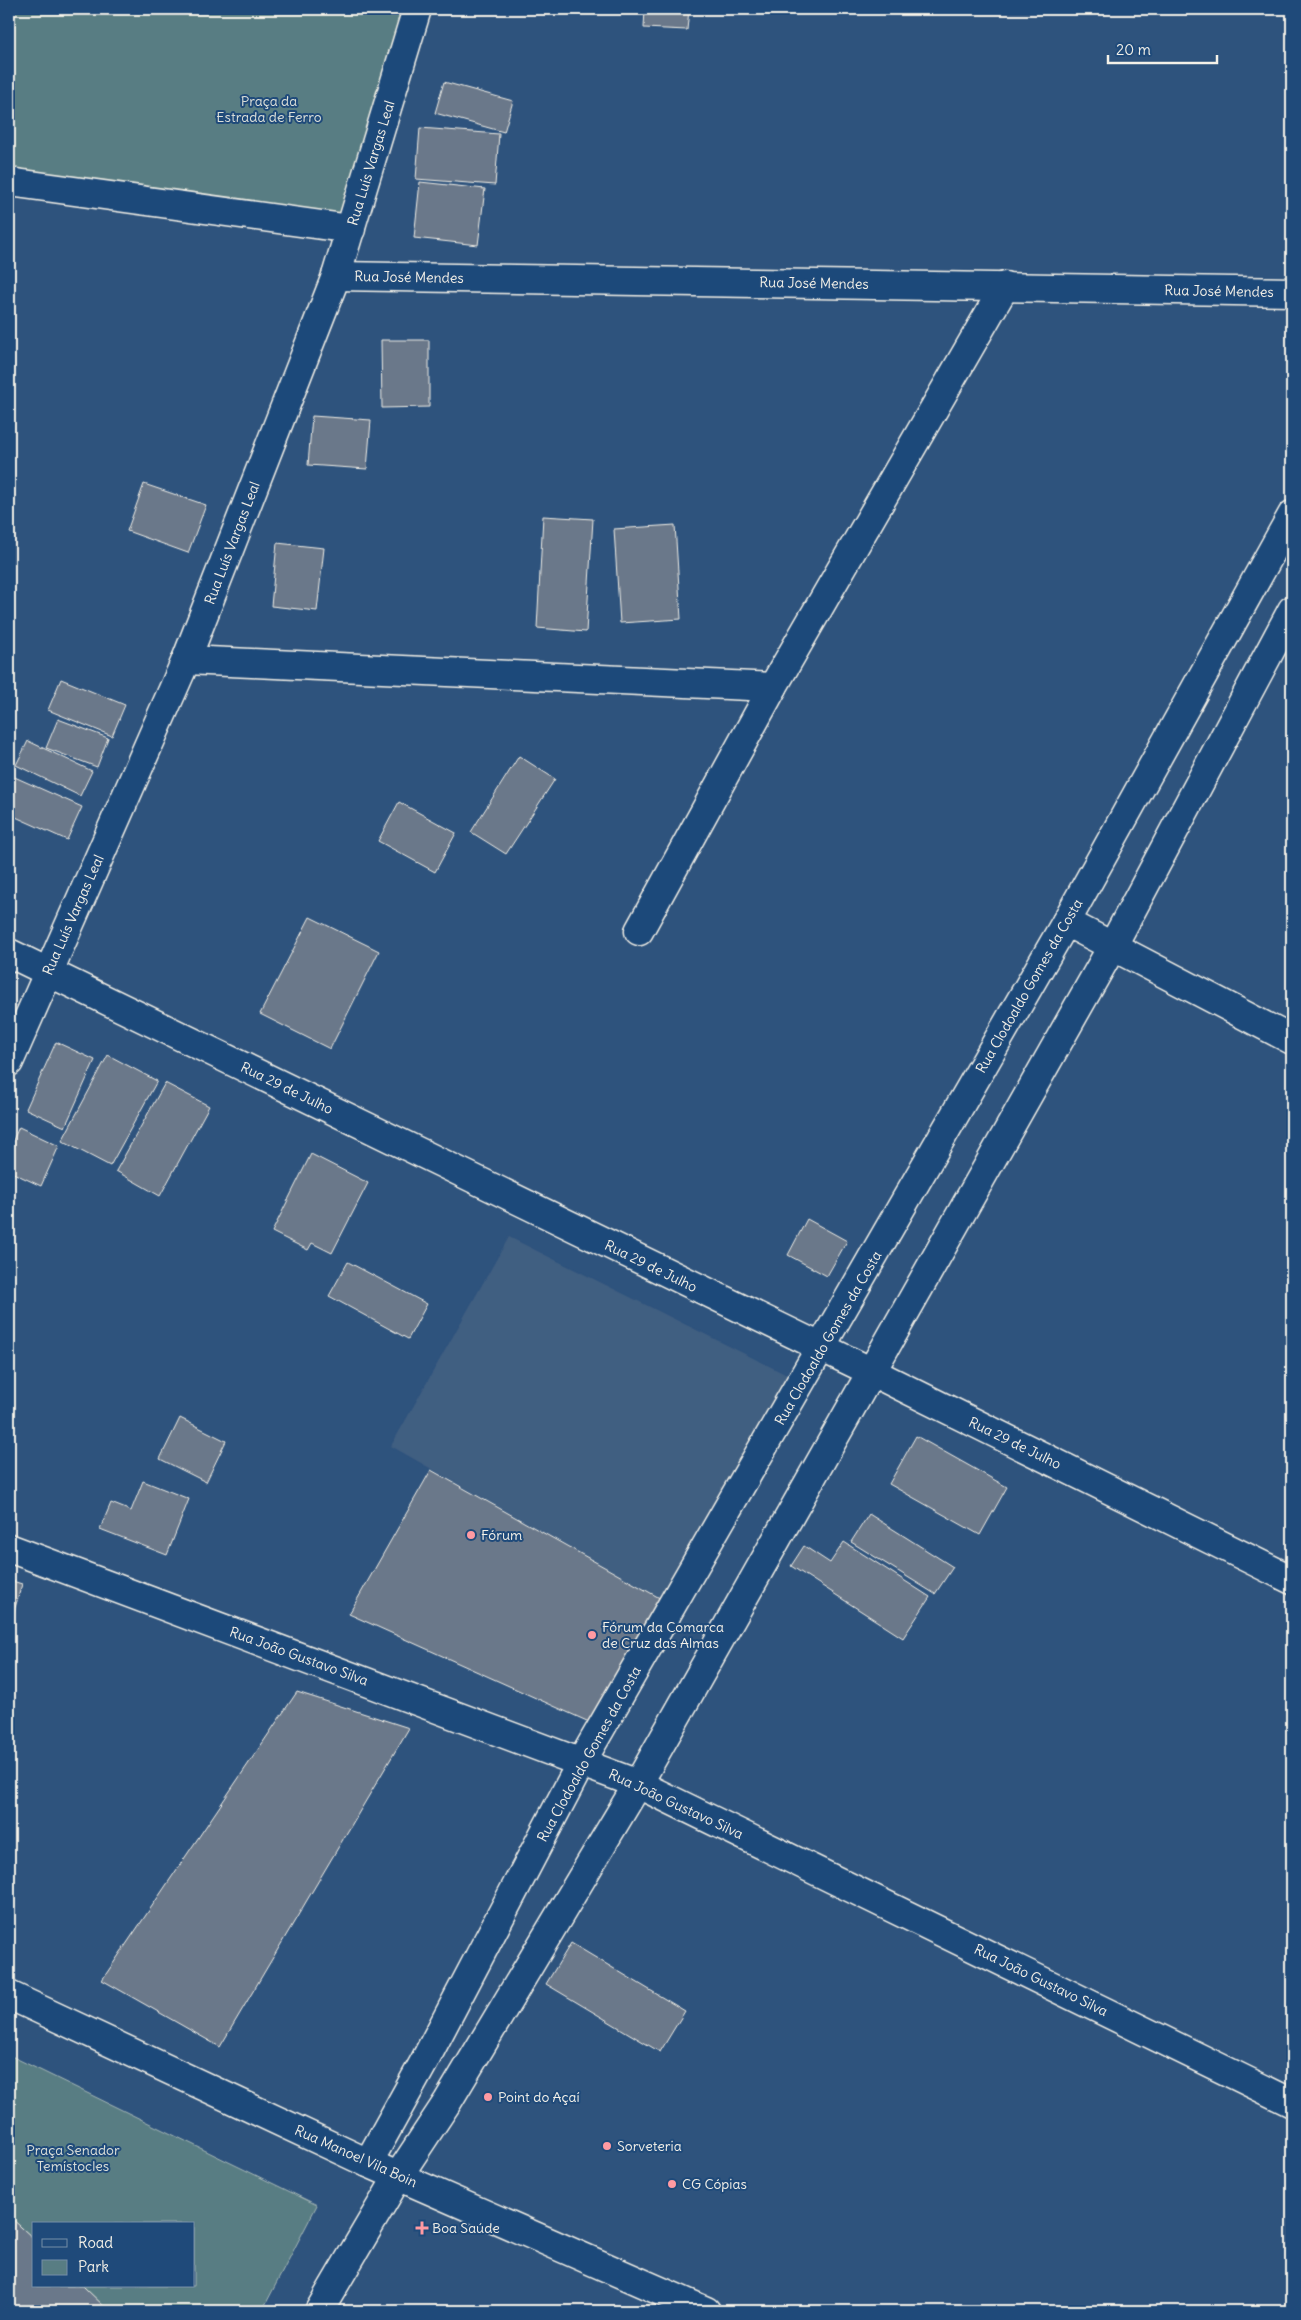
<svg xmlns="http://www.w3.org/2000/svg" width="1301" height="2320" viewBox="0 0 1301 2320" font-family="Delius,sans-serif">
	<style>
		.built { fill: #405e81 }
		.green { fill: #587d83; stroke: #a6b7b6; fill-rule: evenodd }
		.building { fill: #6b788a; stroke: #f4f1e8 }
		.lines { fill: none; stroke-linecap: round; stroke-linejoin: round }
		.minor-casing { stroke: #f4f1e8; stroke-width: 31 }
		.major-casing { stroke: #f4f1e8; stroke-width: 31 }
		.minor { stroke: #1f4a7a; stroke-width: 28 }
		.major { stroke: #1f4a7a; stroke-width: 28 }
		.poi-dot { fill: #ff9aa2; stroke: #1f4a7a; stroke-width: 2 }
		.labels { text-anchor: middle; stroke-width: 4; stroke-linejoin: round; paint-order: stroke }
		.park-label { font-size: 14px; fill: #dde0d9; stroke: #1f4a7a }
		.street-label { font-size: 14px; fill: #f4f1e8; stroke: #1f4a7a }
		.poi-label { font-size: 14px; fill: #f4f1e8; stroke: #1f4a7a; text-anchor: start }
	</style>
	<rect width="100%" height="100%" fill="#2e537d"/>
	<filter id="ink" filterUnits="userSpaceOnUse"><feTurbulence type="fractalNoise" baseFrequency=".02" numOctaves="2"/><feDisplacementMap in="SourceGraphic" scale="10" xChannelSelector="R" yChannelSelector="G"/><feConvolveMatrix kernelMatrix="1 2 1 2 8 2 1 2 1" color-interpolation-filters="sRGB"/></filter>
	<g filter="url(#ink)">
		<polygon class="built" points="509,1237 789,1376 665,1601 391,1446"/>
		<g class="green">
			<polygon points="9,9 407,9 339,221 9,172"/>
			<path d="M 9,2055 L 317,2205 L 262,2311 L 9,2311 ZM 34,2224 L 194,2224 L 194,2286 L 34,2286 Z"/>
		</g>
		<g class="building">
			<polygon points="645,9 689,9 687,30 644,28"/>
			<rect x="1133" y="9" width="44" height="2"/>
			<polygon points="444,82 513,101 504,132 435,113"/>
			<polygon points="420,128 499,134 495,185 416,179"/>
			<polygon points="420,182 485,189 478,245 414,238"/>
			<polygon points="381,340 429,340 429,407 382,408"/>
			<polygon points="312,416 371,420 367,469 308,465"/>
			<polygon points="144,484 206,505 188,553 127,531"/>
			<polygon points="543,516 593,519 586,632 537,628"/>
			<polygon points="675,525 681,619 620,623 614,529"/>
			<polygon points="277,543 324,548 317,611 271,606"/>
			<polygon points="61,679 125,705 112,736 48,710"/>
			<polygon points="58,719 108,738 97,767 46,748"/>
			<polygon points="28,741 92,771 80,796 16,765"/>
			<polygon points="519,756 555,779 506,854 471,832"/>
			<polygon points="10,775 82,807 67,840 9,814"/>
			<polygon points="399,802 456,833 435,872 378,841"/>
			<polygon points="310,917 379,951 330,1049 260,1014"/>
			<polygon points="56,1042 95,1060 65,1127 26,1109"/>
			<polygon points="108,1055 157,1081 110,1166 62,1141"/>
			<polygon points="165,1083 209,1106 160,1196 116,1171"/>
			<polygon points="19,1127 59,1146 41,1186 9,1171 9,1149"/>
			<polygon points="311,1154 368,1183 332,1253 312,1243 308,1250 272,1232"/>
			<polygon points="807,1219 847,1241 827,1276 788,1255"/>
			<polygon points="348,1262 427,1304 408,1339 329,1296"/>
			<polygon points="180,1418 226,1441 206,1482 160,1459"/>
			<polygon points="916,1436 1007,1487 980,1535 889,1484"/>
			<polygon points="431,1470 665,1601 598,1726 349,1614"/>
			<polygon points="143,1481 189,1499 167,1555 100,1529 111,1503 131,1511"/>
			<polygon points="869,1514 953,1567 935,1594 851,1542"/>
			<polygon points="844,1542 930,1597 903,1638 791,1566 804,1546 830,1563"/>
			<polygon points="9,1580 22,1584 9,1628"/>
			<polygon points="297,1692 409,1728 220,2047 102,1980"/>
			<polygon points="571,1943 685,2011 660,2052 546,1984"/>
			<polygon points="9,2216 34,2239 34,2286 83,2286 109,2311 9,2311"/>
		</g>
		<g class="lines">
			<g class="minor-casing">
				<g id="minor">
					<polyline points="9,182 351,229"/>
					<polyline points="336,276 1292,292"/>
					<polyline points="186,660 773,687"/>
					<polyline points="1066,922 1292,1040"/>
					<polyline points="639,931 773,687 1005,286"/>
					<polyline points="9,953 870,1371 1292,1580"/>
					<polyline points="9,1062 186,660 336,276 417,9"/>
					<polyline points="9,1548 638,1784 1292,2103"/>
					<polyline points="368,2163 424,2062 582,1761 1066,922 1292,515"/>
					<polyline points="399,2175 448,2101 638,1784 1112,947 1292,610"/>
				</g>
			</g>
			<g class="major-casing">
				<g id="major">
					<polyline points="9,1995 368,2163 706,2311"/>
					<polyline points="319,2311 399,2175"/>
				</g>
			</g>
			<use href="#minor" class="minor"/>
			<use href="#major" class="major"/>
		</g>
	</g>
	<g class="poi-dot">
		<circle cx="471" cy="1535" r="5"/>
		<circle cx="592" cy="1635" r="5"/>
		<circle cx="488" cy="2097" r="5"/>
		<circle cx="607" cy="2146" r="5"/>
		<circle cx="672" cy="2184" r="5"/>
		<path d="M419.5 2220.5h5v5h5v5h-5v5h-5v-5h-5v-5h5z"/>
	</g>
	<g class="labels">
		<g class="park-label">
			<text x="269" y="106">Praça da<tspan x="269" dy="16">Estrada de Ferro</tspan></text>
			<text x="73" y="2155">Praça Senador<tspan x="73" dy="16">Temístocles</tspan></text>
		</g>
		<g class="street-label">
			<text transform="translate(371 163) rotate(-73)" y="5">Rua Luís Vargas Leal</text>
			<text transform="translate(409 277) rotate(1)" y="5">Rua José Mendes</text>
			<text transform="translate(814 283) rotate(1)" y="5">Rua José Mendes</text>
			<text transform="translate(1219 291) rotate(1)" y="5">Rua José Mendes</text>
			<text transform="translate(232 543) rotate(-69)" y="5">Rua Luís Vargas Leal</text>
			<text transform="translate(73 915) rotate(-66)" y="5">Rua Luís Vargas Leal</text>
			<text transform="translate(1029 986) rotate(-60)" y="5">Rua Clodoaldo Gomes da Costa</text>
			<text transform="translate(287 1088) rotate(26)" y="5">Rua 29 de Julho</text>
			<text transform="translate(651 1266) rotate(26)" y="5">Rua 29 de Julho</text>
			<text transform="translate(828 1338) rotate(-60)" y="5">Rua Clodoaldo Gomes da Costa</text>
			<text transform="translate(1015 1443) rotate(26)" y="5">Rua 29 de Julho</text>
			<text transform="translate(299 1656) rotate(20)" y="5">Rua João Gustavo Silva</text>
			<text transform="translate(589 1754) rotate(-61)" y="5">Rua Clodoaldo Gomes da Costa</text>
			<text transform="translate(676 1804) rotate(25)" y="5">Rua João Gustavo Silva</text>
			<text transform="translate(1041 1980) rotate(26)" y="5">Rua João Gustavo Silva</text>
			<text transform="translate(356 2156) rotate(24)" y="5">Rua Manoel Vila Boin</text>
		</g>
		<g class="poi-label">
			<text x="481" y="1540">Fórum</text>
			<text x="602" y="1632">Fórum da Comarca<tspan x="602" dy="16">de Cruz das Almas</tspan></text>
			<text x="498" y="2102">Point do Açaí</text>
			<text x="617" y="2151">Sorveteria</text>
			<text x="682" y="2189">CG Cópias</text>
			<text x="432" y="2233">Boa Saúde</text>
		</g>
	</g>
	<rect width="1301" height="2320" fill="none" stroke="#1f4a7a" stroke-width="30"/>
	<rect x="15" y="15" width="1271" height="2290" fill="none" stroke="#f4f1e8" stroke-width="2" filter="url(#ink)"/>
	<rect x="32" y="2222" width="162" height="65" fill="#1f4a7a" stroke="#748da6"/>
	<rect x="42" y="2239" width="25" height="8" fill="#1f4a7a" stroke="#748da6"/>
	<text x="78" y="2248" font-size="15" fill="#f4f1e8">Road</text>
	<rect x="42" y="2260" width="25" height="15" fill="#587d83" stroke="#748da6"/>
	<text x="78" y="2272" font-size="15" fill="#f4f1e8">Park</text>
	<path d="M1108 55v8h109v-8" fill="none" stroke="#f4f1e8" stroke-width="2.5"/>
	<text x="1116" y="55" font-size="15" fill="#f4f1e8" stroke="#1f4a7a" stroke-width="4" paint-order="stroke">20 m</text>
</svg>
